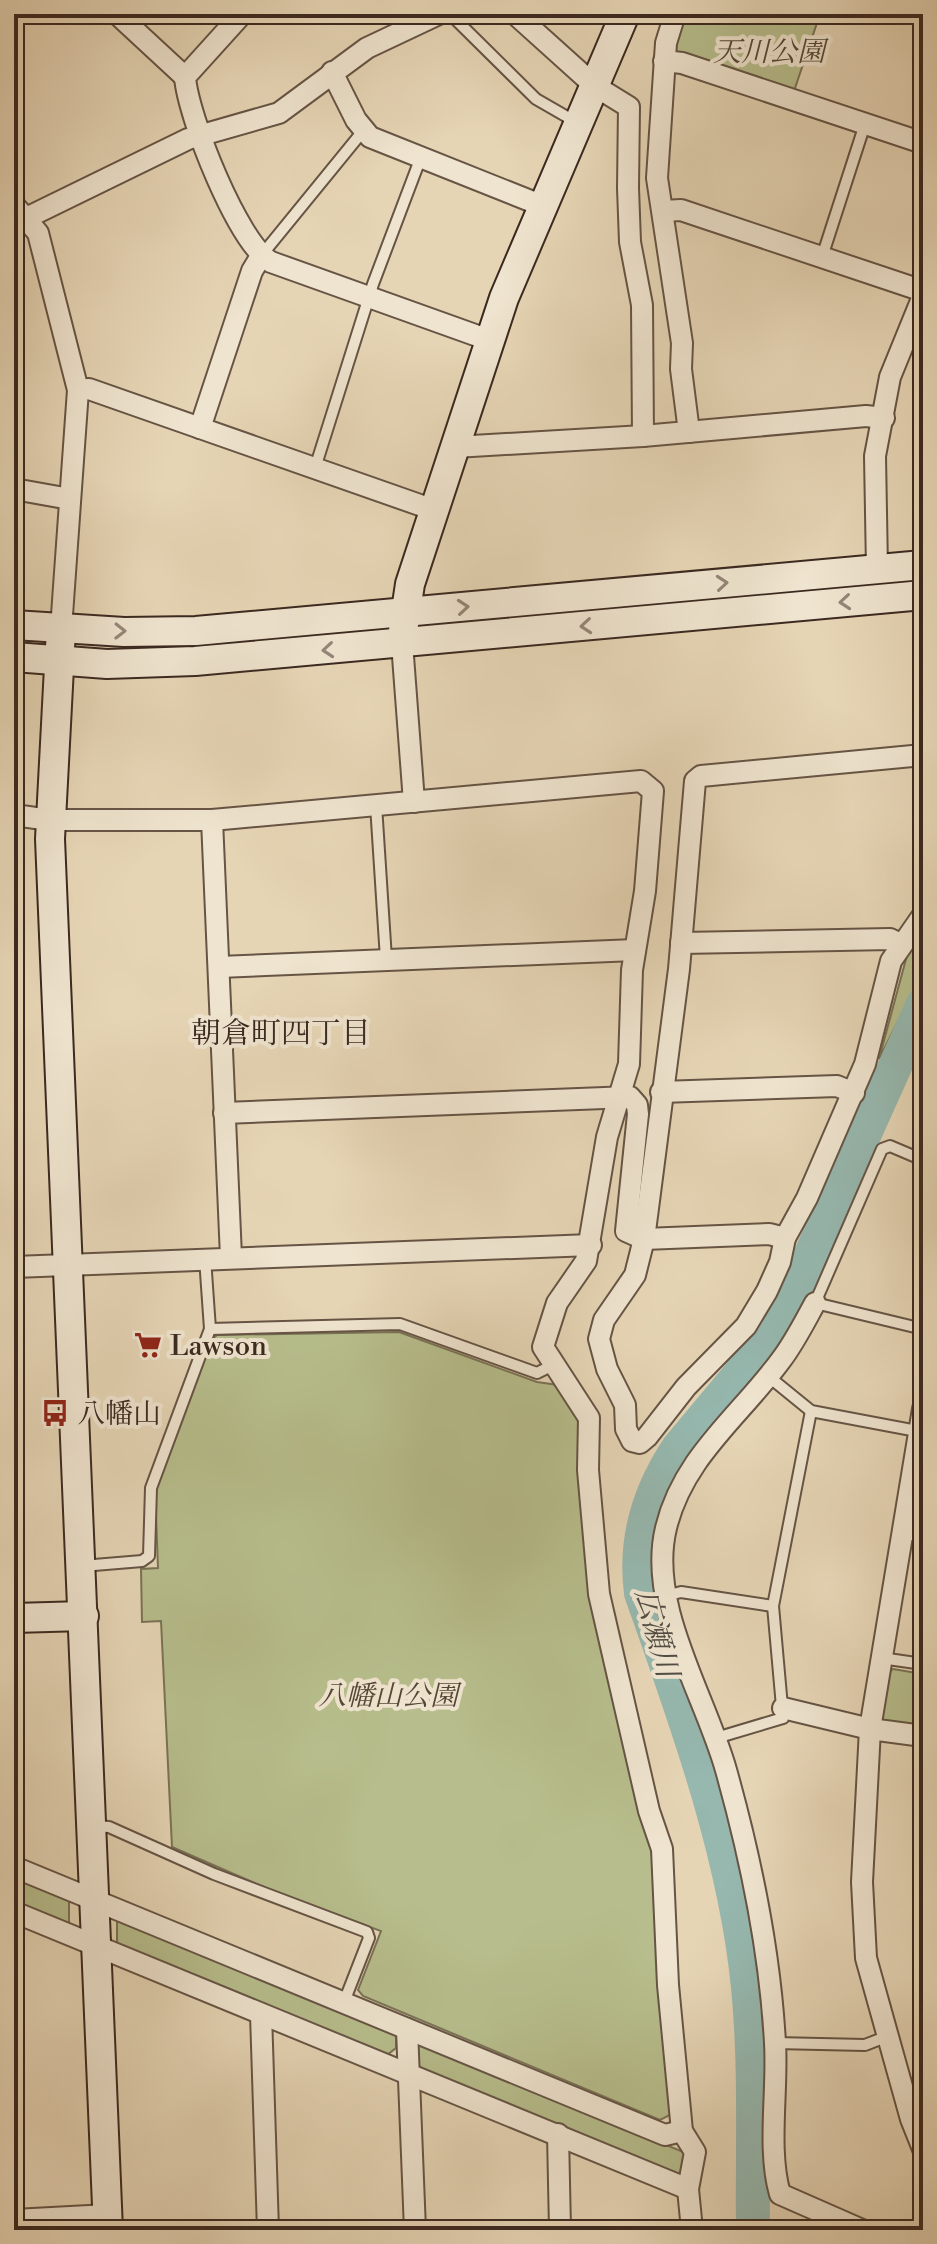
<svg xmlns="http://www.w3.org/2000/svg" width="937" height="2244" viewBox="0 0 937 2244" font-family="'Libre Bodoni','Noto Serif JP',serif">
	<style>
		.green { fill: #b7bd8c; stroke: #797356; stroke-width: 2 }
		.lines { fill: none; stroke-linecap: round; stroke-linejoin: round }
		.river { stroke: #96b8af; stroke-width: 34 }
		.lane-casing { stroke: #665445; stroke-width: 14 }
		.street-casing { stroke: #665445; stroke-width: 24 }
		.secondary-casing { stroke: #3b2920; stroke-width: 32 }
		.lane { stroke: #efe4cf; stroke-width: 10 }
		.street { stroke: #efe4cf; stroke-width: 20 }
		.secondary { stroke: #efe4cf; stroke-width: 28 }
		.oneway { stroke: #958678 }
		.labels { text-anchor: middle; stroke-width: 8; stroke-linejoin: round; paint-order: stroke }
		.park-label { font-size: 28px; font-style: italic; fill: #544736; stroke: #efe4cf }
		.poi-label { font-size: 28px; fill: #3b2920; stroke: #efe4cf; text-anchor: start }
		.neighbourhood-label { font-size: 30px; fill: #3b2920; stroke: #efe4cf }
		.water-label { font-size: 30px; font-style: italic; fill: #524d44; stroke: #efe4cf }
	</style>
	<rect width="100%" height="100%" fill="#e6d5b5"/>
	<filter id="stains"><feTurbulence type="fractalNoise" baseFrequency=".0025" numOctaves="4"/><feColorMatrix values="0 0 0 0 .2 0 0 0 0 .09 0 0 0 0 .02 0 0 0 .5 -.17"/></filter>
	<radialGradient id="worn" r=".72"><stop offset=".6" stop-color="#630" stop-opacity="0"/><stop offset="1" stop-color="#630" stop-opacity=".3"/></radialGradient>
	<g class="green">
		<polygon points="684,14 820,14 792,97 676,59 671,47"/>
		<polygon points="923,934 923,972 879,1059 909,948"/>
		<polygon points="399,1332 537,1382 558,1385 582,1418 614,1676 641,1820 653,1846 672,2114 660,2120 363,1996 358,1990 381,1931 275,1892 172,1847 161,1621 142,1622 141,1569 158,1568 155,1490 211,1340 217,1335"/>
		<polygon points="893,1669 923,1674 923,1728 883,1723 879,1717 885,1675"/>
		<polygon points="14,1877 69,1900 69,1928 14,1904"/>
		<polygon points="117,1918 389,2030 396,2035 396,2048 387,2055 117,1944"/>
		<polygon points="419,2045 686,2153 682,2172 679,2174 428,2074 416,2063 413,2051"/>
	</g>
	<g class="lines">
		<path class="river" d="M 753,2230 C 752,2149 756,2068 748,1987 C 735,1854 685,1718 641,1593 C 634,1540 648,1493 678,1448 L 769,1339 L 784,1314 L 923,1004"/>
		<g class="lane-casing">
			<g id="lane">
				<polyline points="450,14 536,99 576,122"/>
				<polyline points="261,256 363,131"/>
				<polyline points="822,257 865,124"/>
				<polyline points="315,468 373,284 421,157"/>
				<polyline points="376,805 386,959"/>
				<polyline points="923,1160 890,1146 882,1149 815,1303 923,1329"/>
				<polyline points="210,1329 400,1324 537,1373 553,1365"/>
				<polyline points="768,1376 811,1411 917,1431"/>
				<polyline points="902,1533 923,1537"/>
				<polyline points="82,1566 142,1561 149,1556 151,1488 210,1329 205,1258"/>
				<polyline points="665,1596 681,1592 773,1606"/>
				<polyline points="881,1658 923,1664"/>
				<polyline points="716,1738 783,1718 773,1606 811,1411"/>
				<polyline points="92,1826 109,1827 214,1874 367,1932 369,1938 344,2002"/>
				<polyline points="775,2043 865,2045 888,2036"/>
			</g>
		</g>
		<g class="street-casing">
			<g id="street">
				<polyline points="117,14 185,77"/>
				<path d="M 242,14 L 185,77 C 188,117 238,243 271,262 L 489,340"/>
				<polyline points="515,14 595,86 629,107 628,188 630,242 642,305 643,436"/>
				<polyline points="675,14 666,43 657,178 682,343 681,369 689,432"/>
				<polyline points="664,61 682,63 923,143"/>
				<polyline points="332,72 356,120 370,137 543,206"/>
				<polyline points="14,205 38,233 78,390 61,629"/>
				<polyline points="663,211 681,210 923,291"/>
				<polyline points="14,224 188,139 279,113 367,48 439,14"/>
				<polyline points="78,390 89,389 434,510"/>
				<polyline points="200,428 252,271 261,256"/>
				<polyline points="455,447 643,436 866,416 884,418"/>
				<polyline points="14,489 70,499"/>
				<polyline points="877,569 875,456 890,377 923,296"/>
				<polyline points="402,643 414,802"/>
				<polyline points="923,755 701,776 695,781 679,969 644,1239 635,1275 604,1320 599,1339 607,1369 625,1405 626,1429 632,1441 640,1443 647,1437 686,1387 746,1326 767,1291 780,1262 785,1238 807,1198 865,1064 891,961 923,915"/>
				<polyline points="14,815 50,820 212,820 641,781 653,791 645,891 632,970 629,1064 607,1137 586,1261 557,1303 543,1347 589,1418 588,1470 599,1594 649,1811 662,1849 668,1985 682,2131 695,2152 688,2189 692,2230"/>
				<polyline points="212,820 231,1257"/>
				<polyline points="681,943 890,939 900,944"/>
				<polyline points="219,967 635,950"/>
				<polyline points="661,1092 837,1086 854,1093"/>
				<polyline points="224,1113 630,1097 637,1105 638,1114 626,1231 644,1239 769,1234 785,1238"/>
				<polyline points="14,1267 591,1245"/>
				<path d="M 815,1303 C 804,1323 794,1343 781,1360 C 740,1416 683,1457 666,1528 C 647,1606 705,1695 726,1770 C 751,1859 770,1951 775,2043 C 778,2090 767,2150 780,2194 L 862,2230"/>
				<polyline points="923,1409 870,1729 862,1882 866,1958 911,2119 923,2149"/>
				<polyline points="783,1708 870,1729 923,1736"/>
				<polyline points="14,1867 665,2135 682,2131"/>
				<polyline points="14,1912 688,2189"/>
				<polyline points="261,2014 268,2230"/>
				<polyline points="407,2029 415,2230"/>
				<polyline points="558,2134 560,2230"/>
				<polyline points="14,2220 108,2215"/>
			</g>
		</g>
		<g class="secondary-casing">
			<g id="secondary">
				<polyline points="14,625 124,632 196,631 923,565"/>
				<polyline points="61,629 50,839 108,2230"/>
				<polyline points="403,631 410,584 504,298 625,14"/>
				<polyline points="14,657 107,664 195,661 923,595"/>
				<polyline points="14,1618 84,1616"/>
			</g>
		</g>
		<use href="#lane" class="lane"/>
		<use href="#street" class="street"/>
		<use href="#secondary" class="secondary"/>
	</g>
	<defs><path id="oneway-chevron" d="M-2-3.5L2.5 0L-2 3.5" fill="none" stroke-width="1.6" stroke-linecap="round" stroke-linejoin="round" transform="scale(2)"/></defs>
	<g class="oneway">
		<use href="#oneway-chevron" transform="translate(722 583) rotate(-5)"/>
		<use href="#oneway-chevron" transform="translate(845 602) rotate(175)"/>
		<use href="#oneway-chevron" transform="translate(463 607) rotate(-5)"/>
		<use href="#oneway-chevron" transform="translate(586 626) rotate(175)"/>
		<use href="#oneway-chevron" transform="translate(120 631) rotate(1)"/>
		<use href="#oneway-chevron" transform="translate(328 650) rotate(175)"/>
	</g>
	<defs>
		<g id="supermarket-bare" transform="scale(2.16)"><path d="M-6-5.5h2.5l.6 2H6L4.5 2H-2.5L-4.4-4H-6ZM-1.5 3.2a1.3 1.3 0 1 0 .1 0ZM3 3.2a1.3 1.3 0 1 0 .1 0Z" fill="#8f2418" stroke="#efe4cf" stroke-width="2.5" paint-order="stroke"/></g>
		<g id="bus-bare" transform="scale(2.16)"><path d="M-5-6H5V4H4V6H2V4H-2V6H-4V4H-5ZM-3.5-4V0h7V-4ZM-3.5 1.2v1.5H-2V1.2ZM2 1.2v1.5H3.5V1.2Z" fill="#8f2418" stroke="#efe4cf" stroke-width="2.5" paint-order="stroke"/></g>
	</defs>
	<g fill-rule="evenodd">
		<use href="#supermarket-bare" x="148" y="1345"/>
		<use href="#bus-bare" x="55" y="1413"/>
	</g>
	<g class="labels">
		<g class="park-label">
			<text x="769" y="61">天川公園</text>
			<text x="388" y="1705">八幡山公園</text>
		</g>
		<g class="poi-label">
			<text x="170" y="1355">Lawson</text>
			<text x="77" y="1423">八幡山</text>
		</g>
		<g class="neighbourhood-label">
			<text x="281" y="1043">朝倉町四丁目</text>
		</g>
		<g class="water-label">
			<text transform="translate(657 1633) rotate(75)" y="10">広瀬川</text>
		</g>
	</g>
	<rect width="937" height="2244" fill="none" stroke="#e6d5b5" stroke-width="48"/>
	<rect x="16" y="16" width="905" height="2212" fill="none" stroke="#3b2920" stroke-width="4"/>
	<rect x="24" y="24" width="889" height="2196" fill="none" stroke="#3b2920" stroke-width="2"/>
	<rect width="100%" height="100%" filter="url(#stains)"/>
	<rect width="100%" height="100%" fill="url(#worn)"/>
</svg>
